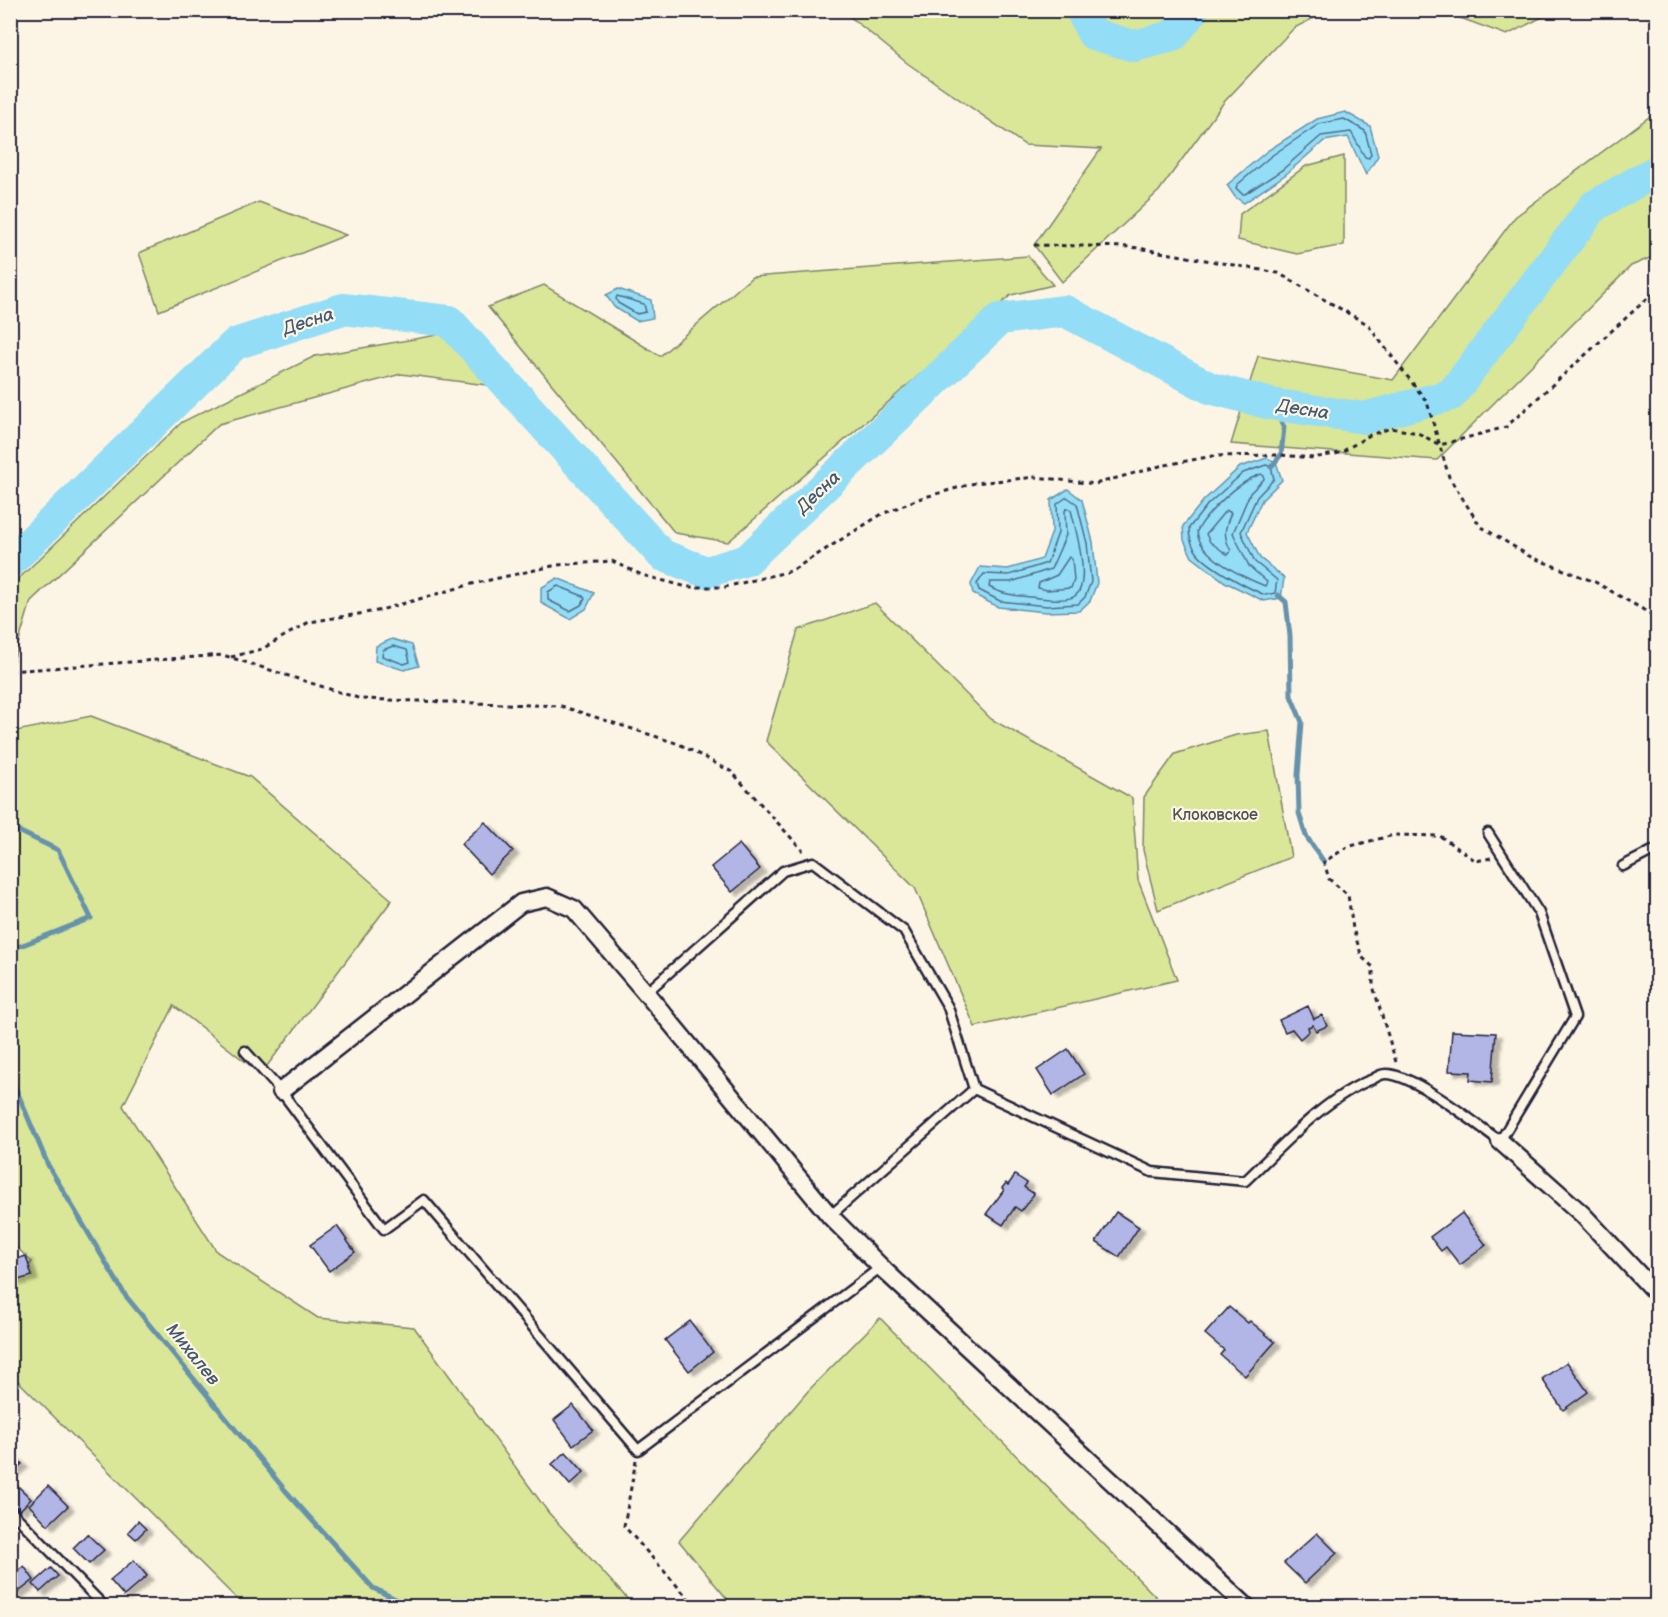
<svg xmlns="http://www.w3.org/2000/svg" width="1668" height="1617" viewBox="0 0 1668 1617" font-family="'Balsamiq Sans',sans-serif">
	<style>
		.green { fill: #dae698; stroke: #7e846a; stroke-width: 1.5 }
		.water { fill: #94ddf6; stroke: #6692ab; stroke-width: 1.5 }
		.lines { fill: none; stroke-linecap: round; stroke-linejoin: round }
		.shore { stroke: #506d86; stroke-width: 1.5 }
		.stream { stroke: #6692ab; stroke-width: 5 }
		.river { stroke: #94ddf6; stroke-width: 32 }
		.building { fill: #b1b6e7; stroke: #22223b; stroke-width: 1.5; filter: url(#shadow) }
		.service-casing { stroke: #22223b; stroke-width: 13 }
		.minor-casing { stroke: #22223b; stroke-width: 21 }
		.path { stroke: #22223b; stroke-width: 3; stroke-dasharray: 4.5 4.5; stroke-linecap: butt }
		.service { stroke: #fcf5e5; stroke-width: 8 }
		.minor { stroke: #fcf5e5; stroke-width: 16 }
		.labels { text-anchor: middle; stroke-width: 4.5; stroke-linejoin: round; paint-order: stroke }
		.park-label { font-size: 16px; fill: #505352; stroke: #fcf5e5 }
		.water-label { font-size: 18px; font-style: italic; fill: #445a73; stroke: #fcf5e5 }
	</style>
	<defs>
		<filter id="shadow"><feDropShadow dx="6" dy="4" stdDeviation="1.5" flood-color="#0004"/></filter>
	</defs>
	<rect width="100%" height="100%" fill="#fcf5e5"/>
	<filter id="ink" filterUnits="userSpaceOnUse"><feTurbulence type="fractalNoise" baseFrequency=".0167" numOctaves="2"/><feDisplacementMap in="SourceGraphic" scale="12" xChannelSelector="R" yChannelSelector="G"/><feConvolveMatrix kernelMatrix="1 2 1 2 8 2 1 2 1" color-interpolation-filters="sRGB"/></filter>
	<g filter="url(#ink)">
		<g class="green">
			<polygon points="843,11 1328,11 1294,28 1224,102 1159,191 1062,282 1034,245 1101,149 1025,145 907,63"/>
			<polygon points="1441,11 1554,11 1507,35"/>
			<polygon points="1657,111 1657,255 1631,266 1437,460 1231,444 1258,356 1393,380 1515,217"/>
			<polygon points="1344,156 1344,245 1297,254 1238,240 1240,214 1306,166"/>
			<polygon points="259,202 346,235 159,311 139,253"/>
			<polygon points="1028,256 1053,285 1011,295 728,542 675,533 488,307 544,285 660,356 752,277"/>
			<polygon points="449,333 487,385 401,374 219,424 31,601 11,668 11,586 182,422 315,356"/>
			<polygon points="875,603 991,719 1132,798 1138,880 1177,980 975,1027 915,888 766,741 798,630"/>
			<polygon points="91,716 250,777 392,900 261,1074 174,1006 123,1106 217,1252 318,1318 414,1327 548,1512 634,1606 244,1606 11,1374 10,1284 32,1262 10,1241 11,732"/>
			<polygon points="1269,731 1291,857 1158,910 1143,850 1144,797 1175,754 1236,735"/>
			<polygon points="880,1318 1165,1606 733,1606 679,1541 808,1391"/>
		</g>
		<g class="water">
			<polygon points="1345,112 1370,126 1378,156 1366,175 1348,137 1324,141 1285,175 1244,203 1235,197 1227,185 1267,151 1317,119"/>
			<polygon points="618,289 651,300 653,318 637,321 614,307 606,295"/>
			<polygon points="1267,458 1276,462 1282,480 1262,500 1247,532 1260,558 1284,578 1281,598 1264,601 1225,582 1192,557 1184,540 1183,526 1204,500 1240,467"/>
			<polygon points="1068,489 1082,500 1093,542 1097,583 1090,601 1079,611 1046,612 998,607 973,594 971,584 980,567 1008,569 1042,559 1052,532 1051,500"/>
			<polygon points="557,578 594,593 586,609 570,619 541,603 541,588"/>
			<polygon points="392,639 412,645 419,666 404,670 375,661 376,646"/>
		</g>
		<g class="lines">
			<g class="shore">
				<polygon points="1344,119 1365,131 1371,154 1369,158 1365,157 1351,132 1321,136 1282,170 1245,194 1242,194 1236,188 1237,185 1271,156 1319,124"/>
				<polygon points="617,296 644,304 646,312 637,314 618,303 616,299"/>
				<path d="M 1266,465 L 1271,467 L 1274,479 L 1257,497 L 1241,532 L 1255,562 L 1277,580 L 1275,593 L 1265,595 C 1248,588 1206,566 1196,551 C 1191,544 1189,537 1189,528 L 1208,504 L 1243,473 Z"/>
				<path d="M 1261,474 L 1264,476 L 1264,479 L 1250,493 L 1233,533 L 1249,566 L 1267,582 L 1265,586 C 1245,578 1198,556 1197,531 C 1209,510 1238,482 1261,474 Z"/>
				<polygon points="1067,497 1077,504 1087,543 1091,582 1085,597 1078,604 1047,606 1000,601 979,590 977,584 984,574 1009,575 1047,563 1058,533 1057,504"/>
				<path d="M 1067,508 L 1071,510 C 1075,527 1092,584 1075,596 C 1068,601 1048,599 1039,598 C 1021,596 1005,596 989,587 L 990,582 L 1011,582 L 1051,569 L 1066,535 L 1065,511 Z"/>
				<path d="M 1226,510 L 1231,513 C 1224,529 1223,536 1231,551 L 1228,555 L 1210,542 L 1206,534 Z"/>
				<polygon points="1069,557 1072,559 1074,580 1071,588 1047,590 1038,588 1039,583 1057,575"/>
				<polygon points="558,586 583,596 585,599 581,605 570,611 548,600 548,592"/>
				<polygon points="393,646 407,650 410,662 404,664 382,656 383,650"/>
			</g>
			<g class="stream">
				<polyline points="1271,467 1281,455 1284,427 1271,404"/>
				<polyline points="1278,595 1286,602 1290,636 1291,696 1302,722 1298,775 1299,813 1306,836 1324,862"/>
				<polyline points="10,827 58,850 91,918 10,950"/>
				<polyline points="10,1075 48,1165 125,1295 285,1490 373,1588 410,1606"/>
			</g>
			<g class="river">
				<polyline points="1081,10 1093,34 1134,46 1173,36 1193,10"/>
				<polyline points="10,562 235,344 343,309 449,321 662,555 706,572 747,560 1000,319 1065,311 1210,388 1271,404 1364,418 1451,395 1594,206 1658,170"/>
			</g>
		</g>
		<g class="building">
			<polygon points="485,822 513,851 489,874 461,844"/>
			<polygon points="739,844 760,869 732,892 711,867"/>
			<polygon points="1308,1006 1314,1019 1322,1015 1327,1026 1316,1031 1313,1025 1308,1027 1309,1031 1300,1039 1292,1029 1285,1032 1279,1020"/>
			<polygon points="1452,1031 1496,1033 1492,1082 1470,1080 1471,1072 1449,1071"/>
			<polygon points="1068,1049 1084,1074 1053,1095 1037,1070"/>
			<polygon points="1015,1175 1027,1183 1024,1187 1034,1194 1021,1211 1015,1207 1003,1225 986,1214 1004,1190 1002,1188 1006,1183 1008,1185"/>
			<polygon points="1116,1212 1139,1227 1119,1257 1096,1242"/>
			<polygon points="1462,1213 1486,1245 1460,1265 1446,1247 1441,1251 1430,1237"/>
			<polygon points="337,1226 355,1252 329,1271 310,1245"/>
			<polygon points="26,1256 32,1276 14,1281 10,1261"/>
			<polygon points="1229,1307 1248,1323 1250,1321 1275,1342 1245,1376 1220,1355 1224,1350 1205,1334"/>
			<polygon points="690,1321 713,1352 689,1371 665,1340"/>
			<polygon points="1567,1362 1588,1392 1563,1410 1542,1379"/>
			<polygon points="573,1405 593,1430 573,1445 554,1420"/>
			<polygon points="10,1452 22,1464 10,1474"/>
			<polygon points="566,1452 584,1472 570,1485 552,1464"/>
			<polygon points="18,1486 31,1499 20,1510 10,1501 10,1494"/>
			<polygon points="48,1486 68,1506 48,1525 29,1505"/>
			<polygon points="138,1521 146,1529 136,1539 128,1532"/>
			<polygon points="1317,1533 1337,1553 1305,1583 1284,1563"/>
			<polygon points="87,1534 104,1550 89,1564 73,1548"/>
			<polygon points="134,1560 147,1576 124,1596 110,1580"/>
			<polygon points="24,1566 34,1580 16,1594 10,1587 10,1577"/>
			<polygon points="51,1568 58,1576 40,1592 33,1584"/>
		</g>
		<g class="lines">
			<g class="service-casing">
				<g id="service">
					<polyline points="1623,866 1658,848"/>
					<path d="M 646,993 L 783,871 L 813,862 L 904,931 L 948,1007 L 974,1089 L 1152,1172 L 1245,1181 C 1281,1147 1326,1096 1373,1079 C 1376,1077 1382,1074 1386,1074 C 1414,1074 1476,1124 1500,1141 L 1575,1017 L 1539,913 L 1488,833"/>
					<polyline points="245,1051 281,1091 384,1229 424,1200 638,1450 881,1267"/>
					<polyline points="830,1216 974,1089"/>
					<polyline points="10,1510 104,1606"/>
				</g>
			</g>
			<g class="minor-casing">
				<g id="minor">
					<polyline points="281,1091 521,903 547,897 574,909 646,993 830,1216 885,1271 1246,1606"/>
					<polyline points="1500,1141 1582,1214 1658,1295"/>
				</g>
			</g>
			<g class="path">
				<polyline points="1034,245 1132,247 1278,273 1367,324 1427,402 1449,477 1480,526 1531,557 1595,582 1658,618"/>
				<polyline points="231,657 262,649 309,622 377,611 472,584 557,565 612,561 642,575 687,587 725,587 791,571 882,514 918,499 975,483 1036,477 1095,484 1160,466 1213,456 1281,455 1313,458 1340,453 1370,435 1391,428 1418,433 1440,445 1506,427 1650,296 1658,292"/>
				<polyline points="10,671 223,655 361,699 561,706 679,744 732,772 803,851"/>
				<polyline points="1396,1062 1373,986 1373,967 1362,957 1353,929 1348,895 1329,879 1324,862 1347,847 1394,835 1440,836 1476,861 1491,858"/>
				<polyline points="636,1460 624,1526 695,1606"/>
			</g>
			<use href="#service" class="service"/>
			<use href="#minor" class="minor"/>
		</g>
	</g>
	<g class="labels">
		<g class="park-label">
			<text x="1215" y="820">Клоковское</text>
		</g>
		<g class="water-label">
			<text transform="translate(308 321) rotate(-18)" y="6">Десна</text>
			<text transform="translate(1303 409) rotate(9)" y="6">Десна</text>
			<text transform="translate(818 492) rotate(-43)" y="6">Десна</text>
			<text transform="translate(193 1354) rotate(51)" y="6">Михалев</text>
		</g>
	</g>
	<rect width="1668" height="1617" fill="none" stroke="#fcf5e5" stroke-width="36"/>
	<rect x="18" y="18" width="1632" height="1581" fill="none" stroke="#22223b" stroke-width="2" filter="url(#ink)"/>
</svg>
